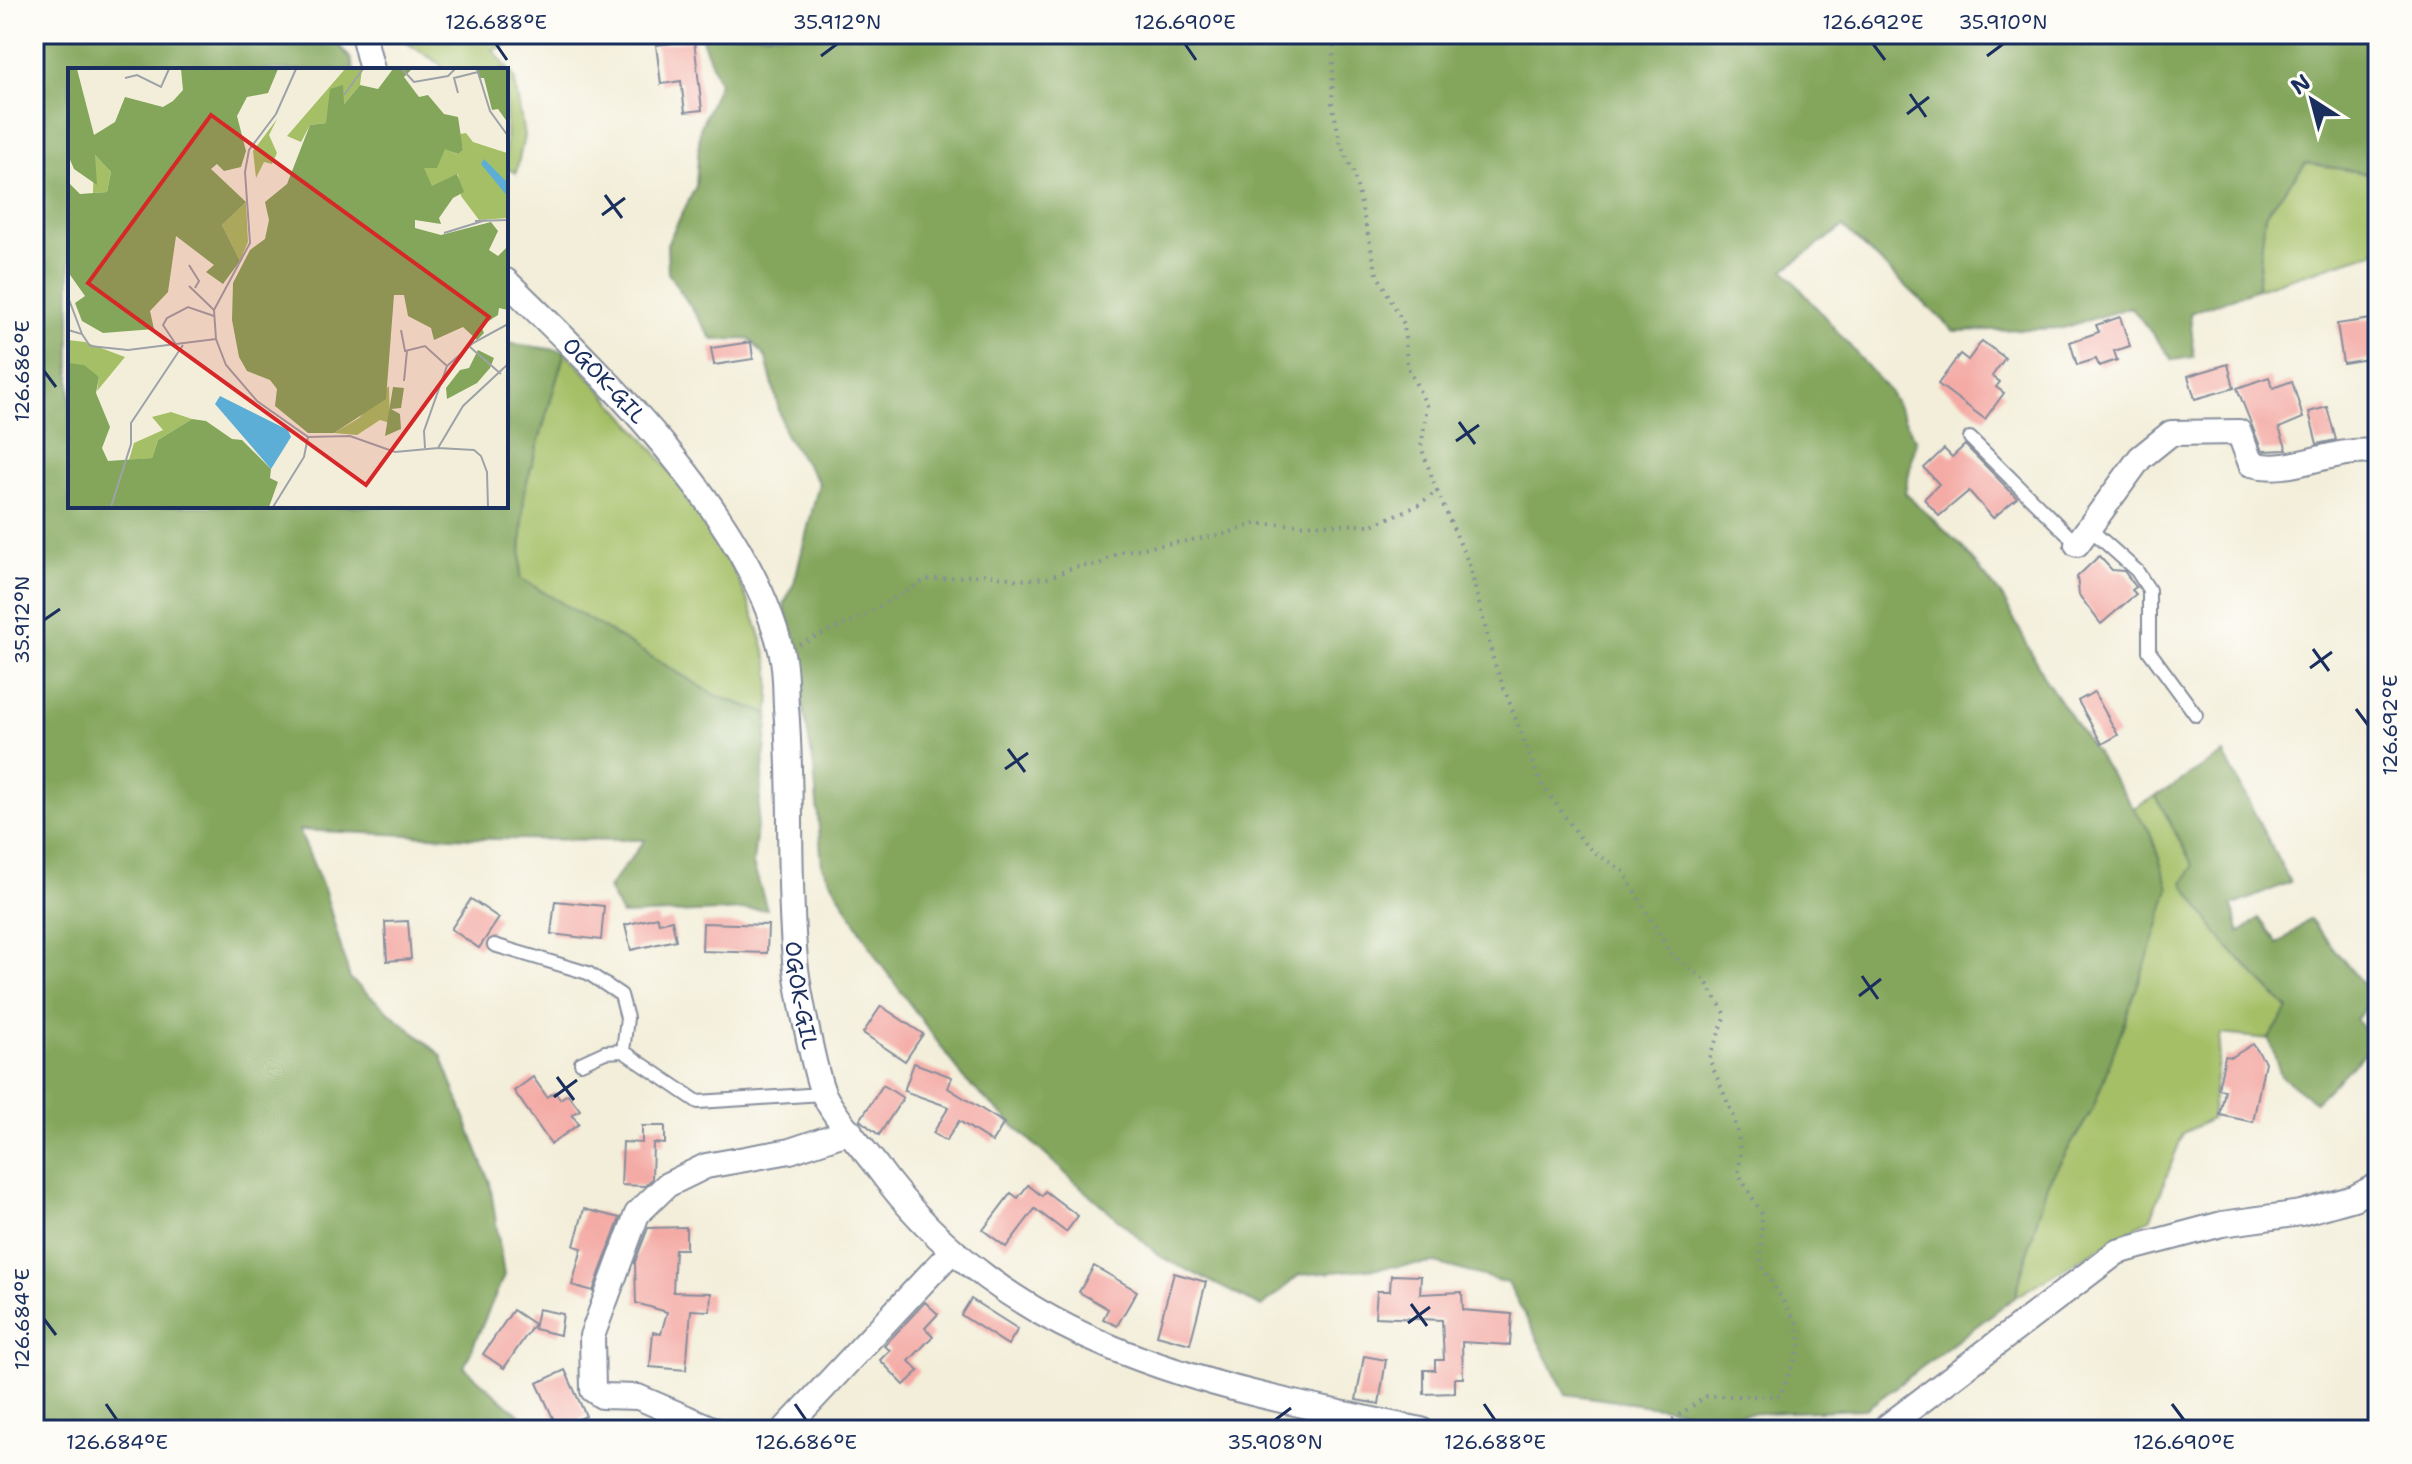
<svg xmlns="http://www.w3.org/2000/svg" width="2412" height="1464" viewBox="0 0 2412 1464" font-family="'Shantell Sans',sans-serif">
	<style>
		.green { fill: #a4bf66; stroke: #607762; stroke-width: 2 }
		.forest { fill: #83a65b; stroke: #4f6a5c; stroke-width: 2 }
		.building { fill: #f4aba6 }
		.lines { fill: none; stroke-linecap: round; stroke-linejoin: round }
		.lane-casing { stroke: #878e9c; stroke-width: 16 }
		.street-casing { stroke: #878e9c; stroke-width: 28 }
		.path { stroke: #878e9c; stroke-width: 4; stroke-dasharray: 2 6; stroke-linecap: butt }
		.lane { stroke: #fff; stroke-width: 12 }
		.street { stroke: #fff; stroke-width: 24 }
		.ticks { fill: none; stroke: #1b2f5e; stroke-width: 3 }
		.labels { text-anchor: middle; stroke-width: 8; stroke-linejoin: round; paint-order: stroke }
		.street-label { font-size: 22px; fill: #1b2f5e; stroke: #fdfcf7 }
		.inset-road { fill: none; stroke: #9da2a8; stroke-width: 2 }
		.view { fill: #d62828; fill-opacity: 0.15; stroke: #d62828; stroke-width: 4 }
		.inset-edge { fill: none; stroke: #1b2f5e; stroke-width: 4 }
		.neatline { fill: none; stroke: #1b2f5e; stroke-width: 3 }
		.ticks-label { font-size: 20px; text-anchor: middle; fill: #1b2f5e }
	</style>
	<rect width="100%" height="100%" fill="#fdfcf7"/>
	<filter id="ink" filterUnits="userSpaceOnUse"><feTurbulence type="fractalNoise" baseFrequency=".0125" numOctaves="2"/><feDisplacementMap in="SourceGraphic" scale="16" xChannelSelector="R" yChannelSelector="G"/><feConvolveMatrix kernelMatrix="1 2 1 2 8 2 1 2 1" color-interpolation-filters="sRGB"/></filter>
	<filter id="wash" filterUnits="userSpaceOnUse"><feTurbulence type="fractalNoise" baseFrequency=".006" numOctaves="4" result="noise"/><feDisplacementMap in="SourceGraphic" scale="32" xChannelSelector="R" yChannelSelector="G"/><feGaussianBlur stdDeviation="1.8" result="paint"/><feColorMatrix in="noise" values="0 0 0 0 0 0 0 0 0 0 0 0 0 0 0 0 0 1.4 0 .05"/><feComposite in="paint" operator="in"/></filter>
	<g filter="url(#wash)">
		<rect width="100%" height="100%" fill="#f3eed9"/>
		<g class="green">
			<polygon points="393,34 535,34 493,50 514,77 524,136 516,173 506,168 506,70 443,70 440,64"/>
			<polygon points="2306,163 2378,175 2378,251 2257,289 2265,215"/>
			<path d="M 565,351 C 650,441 740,541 769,666 C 772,681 769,699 769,714 L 715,695 L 520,578 L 524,492 Z"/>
			<polygon points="2156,796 2194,866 2224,943 2288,1009 2269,1039 2221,1034 2211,1119 2183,1133 2151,1218 2015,1297 2047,1184 2093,1109 2150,832 2134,808"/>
		</g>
		<g class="forest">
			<polygon points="34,34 329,34 351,59 354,70 70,70 70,506 506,506 506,343 565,351 524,492 520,578 715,695 769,714 753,864 767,909 622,915 608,888 645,840 496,839 299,830 325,892 350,979 441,1055 490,1183 504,1275 464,1367 537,1430 34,1430"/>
			<polygon points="700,34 2378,34 2378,175 2306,163 2265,215 2257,289 2190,313 2194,357 2173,360 2131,307 2063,328 1954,331 1843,227 1784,270 1889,391 1916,440 1905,493 1962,547 2003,598 2045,679 2150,832 2169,888 2155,937 2093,1109 2047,1184 2015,1297 1866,1409 1715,1415 1566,1394 1508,1283 1435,1263 1299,1275 1262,1307 1161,1257 1065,1173 966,1081 880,963 822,866 814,767 784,605 794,583 819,483 785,434 766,358 750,339 713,340 668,273 667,244 696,186 700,129 719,83"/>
			<polygon points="2224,754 2290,882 2232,906 2240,933 2259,918 2278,944 2310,919 2374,998 2356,1019 2374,1044 2315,1102 2281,1076 2269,1039 2288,1009 2224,943 2183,883 2193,866 2156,796"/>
		</g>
		<g id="blocks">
			<g class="building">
				<polygon points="694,40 702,110 685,112 681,81 661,84 656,45"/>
				<polygon points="2120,317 2130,346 2114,351 2117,360 2099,366 2096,359 2077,365 2070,342 2099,332 2096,325"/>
				<polygon points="2378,318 2375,358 2343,363 2337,324"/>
				<polygon points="1982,341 2005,358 1992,376 2000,382 1996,387 2004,393 1985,419 1938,384 1960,354 1968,360"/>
				<polygon points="751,342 753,359 714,365 711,348"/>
				<polygon points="2228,364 2234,388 2195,399 2188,376"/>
				<polygon points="2269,377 2273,388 2292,381 2303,418 2279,428 2287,450 2262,451 2237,388"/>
				<polygon points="2327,407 2336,440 2317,444 2309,412"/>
				<polygon points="1965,445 2017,498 1993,518 1969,491 1939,516 1924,499 1939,484 1924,468 1944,449 1952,457"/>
				<polygon points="2099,556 2112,570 2124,571 2136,587 2132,590 2136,594 2101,624 2079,595 2077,577"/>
				<polygon points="2094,692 2118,735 2102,744 2078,701"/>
				<polygon points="471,899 499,918 479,948 451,929"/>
				<polygon points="555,901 604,906 601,940 551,934"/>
				<polygon points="657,917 659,923 672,920 676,940 631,950 625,925"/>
				<polygon points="408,921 411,959 387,961 385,922"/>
				<polygon points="703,923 768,925 767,953 702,951"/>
				<polygon points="881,1006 923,1034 905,1061 863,1033"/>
				<polygon points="2253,1044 2265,1062 2253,1122 2220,1115 2225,1090 2218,1089 2225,1056 2232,1057"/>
				<polygon points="914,1063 952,1077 948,1088 1004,1123 992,1142 959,1121 946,1141 933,1133 949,1107 904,1091"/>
				<polygon points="533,1077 547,1097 555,1092 560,1099 568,1094 580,1110 572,1115 579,1124 551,1144 514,1091"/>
				<polygon points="883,1085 903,1098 879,1135 860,1120"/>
				<polygon points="642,1126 665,1126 665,1144 653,1143 652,1179 645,1186 621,1185 623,1142 642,1143"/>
				<polygon points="1028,1185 1042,1196 1045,1191 1078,1216 1066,1232 1035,1209 1006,1247 983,1230 1011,1193 1018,1198"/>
				<polygon points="584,1209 620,1218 593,1291 572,1285 582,1248 574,1246"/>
				<polygon points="686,1227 686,1249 675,1249 673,1292 711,1293 710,1311 691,1310 686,1370 650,1367 653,1332 661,1334 667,1312 636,1303 635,1262 648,1228"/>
				<polygon points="1094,1266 1137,1291 1117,1326 1103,1319 1108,1309 1079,1292"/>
				<polygon points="1174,1273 1206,1282 1190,1344 1157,1335"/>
				<polygon points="1391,1275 1421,1276 1420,1294 1462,1292 1463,1310 1512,1314 1510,1345 1462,1342 1463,1378 1455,1378 1455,1393 1424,1394 1424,1370 1435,1370 1435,1360 1444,1360 1442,1320 1375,1317 1377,1291 1390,1291"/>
				<polygon points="971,1299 1018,1329 1008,1345 961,1315"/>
				<polygon points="925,1302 938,1314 925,1328 933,1336 909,1361 919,1371 904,1385 880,1360 890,1350 884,1346"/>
				<polygon points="538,1309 563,1314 560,1335 534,1329"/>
				<polygon points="513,1310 534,1324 504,1368 483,1354"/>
				<polygon points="1364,1356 1386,1360 1379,1404 1356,1400"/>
				<polygon points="565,1370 586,1416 558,1429 537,1383"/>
			</g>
		</g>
	</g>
	<g filter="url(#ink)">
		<use href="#blocks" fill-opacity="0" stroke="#878e9c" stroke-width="2"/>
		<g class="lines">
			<g class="lane-casing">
				<g id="lane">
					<polyline points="1970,438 2077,544"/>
					<polyline points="2089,528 2137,571 2149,590 2149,651 2196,715"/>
					<polyline points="494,945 588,973 621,995 627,1018 623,1051"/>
					<polyline points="581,1063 605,1052 623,1051 698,1102 823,1094"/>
				</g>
			</g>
			<g class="street-casing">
				<g id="street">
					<polyline points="363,34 372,70"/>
					<path id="s1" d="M 506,281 C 605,377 747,513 781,650 C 786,668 785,689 786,707 C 793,791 787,876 795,960 C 797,984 815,1076 824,1095 C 837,1121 861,1145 878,1168 C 1012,1351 1212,1387 1421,1430"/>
					<path d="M 2077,544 L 2140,458 L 2171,433 L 2239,432 L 2251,464 C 2294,475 2327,448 2374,452"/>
					<polyline points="1884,1429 2117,1252 2222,1224 2301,1213 2354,1198 2378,1185"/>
					<polyline points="715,1430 638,1397 602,1396 593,1390 592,1336 637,1214 667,1185 706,1166 790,1151 850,1131"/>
					<polyline points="784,1430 952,1251"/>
				</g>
			</g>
			<g class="path">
				<path d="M 1437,491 L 1469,564 L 1494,662 L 1540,782 L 1587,847 L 1623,871 L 1670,953 L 1705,980 L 1726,1015 L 1709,1058 C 1723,1095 1747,1133 1738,1173 L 1762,1214 L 1761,1265 L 1796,1322 L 1801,1344 L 1780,1396 L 1707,1396 L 1657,1430"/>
				<polyline points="799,644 860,618 925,580 987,574 1019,580 1047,578 1075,567 1099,564 1120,552 1221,535 1255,524 1372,525 1417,506 1437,491 1421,447 1427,406 1407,366 1404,324 1377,274 1354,174 1341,145 1332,103 1334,34"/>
			</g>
			<use href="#lane" class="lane"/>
			<use href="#street" class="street"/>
		</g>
	</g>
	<path class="ticks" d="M 496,44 L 507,60M 1185,44 L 1196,60M 1873,44 L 1885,60M 821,56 L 837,44M 1987,56 L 2003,44M 1910,94 L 1926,117M 1907,114 L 1929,97M 605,195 L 622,218M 602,215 L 625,198M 44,371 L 56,387M 1459,422 L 1475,444M 1456,441 L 1479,425M 44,620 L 60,609M 2313,649 L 2329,671M 2310,668 L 2332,652M 2356,709 L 2368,725M 1008,749 L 1025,772M 1005,769 L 1028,753M 1862,976 L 1878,999M 1859,996 L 1881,979M 557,1077 L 574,1100M 554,1097 L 577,1080M 1411,1304 L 1427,1326M 44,1319 L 56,1335M 1408,1323 L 1430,1307M 106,1404 L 117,1420M 795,1404 L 806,1420M 1484,1404 L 1495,1420M 2172,1404 L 2184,1420M 1275,1420 L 1291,1408"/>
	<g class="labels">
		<g class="street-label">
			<text dy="8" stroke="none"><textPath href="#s1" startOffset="140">OGOK-GIL</textPath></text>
			<text dy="8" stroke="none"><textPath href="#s1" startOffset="812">OGOK-GIL</textPath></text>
		</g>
	</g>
	<g transform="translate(68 68)">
		<rect width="440" height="440" fill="#f3eed9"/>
		<path d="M 277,1 L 294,1 L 292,17 L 275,37 L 258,55 L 242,57 L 233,74 L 219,68 ZM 209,51 L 201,67 L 209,85 L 204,96 L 196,94 L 188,110 L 185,83 ZM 398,65 L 405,74 L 439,85 L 440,150 L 411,152 L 393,128 L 390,106 L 364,119 L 355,99 L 368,93 L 377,80 L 389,86 L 395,82 L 392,66 ZM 26,86 L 43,104 L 39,124 L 25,125 ZM 178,134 L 180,174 L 172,193 L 154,157 ZM 0,272 L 17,274 L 57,289 L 29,323 L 31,309 L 0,295 ZM 321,318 L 322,355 L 312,352 L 289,367 L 266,365 L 291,350 ZM 103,344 L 124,351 L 90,372 L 84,390 L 61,392 L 66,375 L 95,362 L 84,349 Z" fill="#a4bf66"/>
		<path d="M 0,1 L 9,1 L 26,67 L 47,54 L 57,29 L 95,39 L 105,33 L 115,22 L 113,1 L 210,1 L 200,25 L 179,29 L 169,48 L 178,83 L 173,99 L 156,103 L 149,96 L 143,101 L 178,134 L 154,157 L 172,193 L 155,216 L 138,204 L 146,197 L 108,168 L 100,224 L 82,243 L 86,261 L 35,265 L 14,253 L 7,235 L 17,228 L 0,204 L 0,114 L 12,126 L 39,124 L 43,104 L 27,87 L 29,117 L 6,101 L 0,87 ZM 325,1 L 344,1 L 336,9 L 351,29 L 360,27 L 376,46 L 390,49 L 395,82 L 390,86 L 377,81 L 369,100 L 356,100 L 364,118 L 389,106 L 396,124 L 385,130 L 371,150 L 373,156 L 347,152 L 347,160 L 373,167 L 423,154 L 430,163 L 421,182 L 430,188 L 440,178 L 440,242 L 431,240 L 430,247 L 413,258 L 416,265 L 409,272 L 395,259 L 366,272 L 363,260 L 340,248 L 336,227 L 326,227 L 318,331 L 266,365 L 240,365 L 207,338 L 209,321 L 202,312 L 179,303 L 171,289 L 164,252 L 165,215 L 182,182 L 197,171 L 201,152 L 197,134 L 219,116 L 242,57 L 258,55 L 262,21 L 275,17 L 276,36 L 292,17 L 310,21 ZM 408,1 L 440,1 L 440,55 L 430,41 L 424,42 L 416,10 L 411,10 ZM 410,282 L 426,290 L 422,300 L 409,315 L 379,331 L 378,320 L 392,302 L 401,300 ZM 0,295 L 16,297 L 31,309 L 28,325 L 42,359 L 34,380 L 40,393 L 84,390 L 90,372 L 124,351 L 138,353 L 164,371 L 174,372 L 203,401 L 202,410 L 210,414 L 201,439 L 0,439 ZM 325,319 L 336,320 L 333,340 L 323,341 L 332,346 L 333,361 L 317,368 Z" fill="#83a65b"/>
		<path d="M 416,91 L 440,115 L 440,129 L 413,96 ZM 152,328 L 220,362 L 223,369 L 203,401 L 147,336 Z" fill="#5daed7"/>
		<path class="inset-road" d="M 334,1 L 346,14 L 380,8 L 387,1M 409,1 L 422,43 L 440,68M 57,10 L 69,7 L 93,19 L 101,1M 390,25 L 386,10 L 410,4M 276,27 L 295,1M 407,153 L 440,152M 376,165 L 418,152M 121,197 L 131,213 L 127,220M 121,218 L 146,242M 0,229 L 14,266M 0,262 L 14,266 L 22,278 L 60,282 L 148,271M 333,262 L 337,283 L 357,278 L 379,298M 109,278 L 95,257 L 99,250 L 120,239 L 146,248M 402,279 L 433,306M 336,313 L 339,283M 240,369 L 282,368 L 327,384 L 370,380 L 395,338 L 440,296M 357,380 L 356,363 L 379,298 L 405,275 L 440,256M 370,380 L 406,382 L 413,388 L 419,404 L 420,439M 43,439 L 63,376 L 63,355 L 115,277M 205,439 L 236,389 L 240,369 L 189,333 L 158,297 L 148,271 L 146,242 L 182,175 L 177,104 L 181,82 L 208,46 L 228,1"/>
		<path class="view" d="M 143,47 L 421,249 L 298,417 L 20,215 Z"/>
		<rect width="440" height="440" class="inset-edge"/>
	</g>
	<rect width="2412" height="1464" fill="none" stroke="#fdfcf7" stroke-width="88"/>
	<g transform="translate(2312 100) rotate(324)" stroke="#fdfcf7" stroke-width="6" paint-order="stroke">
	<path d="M0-6L14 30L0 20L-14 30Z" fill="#1b2f5e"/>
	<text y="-12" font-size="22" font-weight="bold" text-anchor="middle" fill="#1b2f5e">N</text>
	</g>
	<rect x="44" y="44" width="2324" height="1376" class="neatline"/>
	<g class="ticks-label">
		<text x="496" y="29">126.688°E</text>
		<text x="837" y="29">35.912°N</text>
		<text x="1185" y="29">126.690°E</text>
		<text x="1873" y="29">126.692°E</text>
		<text x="2003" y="29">35.910°N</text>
		<text transform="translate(22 371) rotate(-90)" y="7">126.686°E</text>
		<text transform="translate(22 620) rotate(-90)" y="7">35.912°N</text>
		<text transform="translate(2390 725) rotate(-90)" y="7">126.692°E</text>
		<text transform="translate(22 1319) rotate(-90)" y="7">126.684°E</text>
		<text x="117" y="1449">126.684°E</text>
		<text x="806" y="1449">126.686°E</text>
		<text x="1275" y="1449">35.908°N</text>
		<text x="1495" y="1449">126.688°E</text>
		<text x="2184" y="1449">126.690°E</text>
	</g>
</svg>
